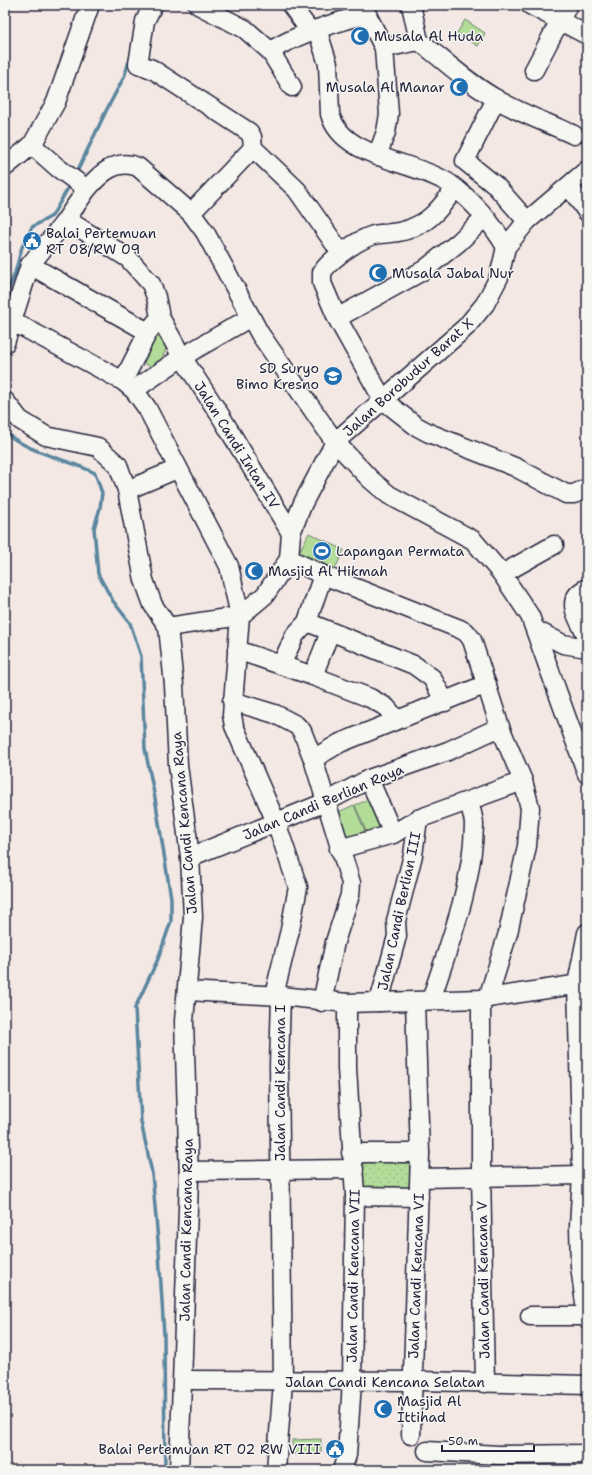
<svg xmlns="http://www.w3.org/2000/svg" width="592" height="1475" viewBox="0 0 592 1475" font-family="'Shantell Sans',sans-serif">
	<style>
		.grass { fill: #b2dc98; stroke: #6a7f6a }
		.park { fill: url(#park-dots); stroke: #6a7f6a }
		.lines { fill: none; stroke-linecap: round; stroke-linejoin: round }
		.stream { stroke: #5a869f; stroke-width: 3.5 }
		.minor-casing { stroke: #22223b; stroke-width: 21 }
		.minor { stroke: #f6f6f2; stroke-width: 18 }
		.labels { text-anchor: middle; stroke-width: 3; stroke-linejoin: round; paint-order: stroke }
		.poi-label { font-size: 14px; fill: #22223b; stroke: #f6f6f2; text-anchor: start }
		.street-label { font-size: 14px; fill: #22223b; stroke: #f6f6f2 }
	</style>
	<defs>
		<pattern id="park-dots" width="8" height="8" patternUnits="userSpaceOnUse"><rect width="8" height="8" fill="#b2dc98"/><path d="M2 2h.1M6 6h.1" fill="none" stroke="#99bc84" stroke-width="1.8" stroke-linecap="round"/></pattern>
	</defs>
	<rect width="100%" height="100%" fill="#f4e8e4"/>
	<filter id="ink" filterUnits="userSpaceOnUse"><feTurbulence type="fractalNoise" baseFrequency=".025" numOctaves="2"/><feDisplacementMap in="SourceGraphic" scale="8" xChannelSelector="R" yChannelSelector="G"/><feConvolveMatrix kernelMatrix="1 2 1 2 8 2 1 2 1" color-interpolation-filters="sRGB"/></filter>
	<g filter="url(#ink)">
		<g class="grass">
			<polygon points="465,20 485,33 478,46 457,33"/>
			<polygon points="151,334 169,342 157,370 139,361"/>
			<polygon points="309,533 344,550 335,569 299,552"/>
			<polygon points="376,797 388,827 368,836 355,805"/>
			<polygon points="354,805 367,836 347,844 334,814"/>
			<polygon points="321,1439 321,1454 293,1454 292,1440"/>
		</g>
		<polygon class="park" points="360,1157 414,1158 413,1194 359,1193"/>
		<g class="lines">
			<g class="stream">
				<polyline points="76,174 106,111 124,77 130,59"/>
				<polyline points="5,298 15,273 22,247 32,227 52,216 71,183"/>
				<path d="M 5,432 C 30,454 66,458 95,473 L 102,493 L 100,508 L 94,528 L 98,574 L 113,601 L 130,623 L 141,656 L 145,749 L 155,798 L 171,898 L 171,921 L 158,959 L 135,1008 L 141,1122 L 152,1173 L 159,1252 L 164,1335 L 165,1470"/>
			</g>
			<g class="minor-casing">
				<g id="minor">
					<polyline points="153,5 145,21 138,64 152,69 249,132 252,137 253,148 297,190 341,253"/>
					<polyline points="198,5 245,29 270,51 292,87"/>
					<polyline points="291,5 310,31"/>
					<polyline points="362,5 384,48 389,114 386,132 377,156"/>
					<polyline points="411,5 419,41"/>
					<polyline points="530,5 587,35"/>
					<path d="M 317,29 L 328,64 L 330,114 C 342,159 417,161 450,184 C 473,201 492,223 506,247"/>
					<path d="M 384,48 L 419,41 C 445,61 469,84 498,100 C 522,114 548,123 574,135"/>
					<path d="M 270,51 C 300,33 333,23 367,14"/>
					<polyline points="534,70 568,5"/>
					<polyline points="496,99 465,161 496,186 527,221"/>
					<polyline points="5,167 32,145 56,102 90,5"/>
					<polyline points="569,186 587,212"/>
					<path d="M 87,189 C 100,174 116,158 138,167 L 191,213 L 205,232 L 260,334 L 335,442 L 370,479 L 389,495 L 473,540 L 502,574 L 530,616 L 587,774"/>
					<path d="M 455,189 C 444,202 434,218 418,225 C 406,232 394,233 380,234 C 363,235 332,258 322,272 L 322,283 L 337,318 L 383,400 L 416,426 L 429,433 L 515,467 L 566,494 L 574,494 L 587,488"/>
					<polyline points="191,213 253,148"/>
					<polyline points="63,224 75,225 128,258 151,284 156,297 160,317 182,357 220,415 291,533"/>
					<polyline points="30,265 148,332"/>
					<polyline points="337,318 424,270 459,242 485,217"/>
					<polyline points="10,322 23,327 123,381 134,390 147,408 229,566 240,616 232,715 234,726 276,822 298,887 290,930 274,995"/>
					<polyline points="5,343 30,265 63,224 87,189 58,168 32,145"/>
					<polyline points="123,381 148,332 156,322"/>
					<polyline points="134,390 182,357 251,317"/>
					<polyline points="5,401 20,420 46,436 98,447 118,465 127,490 144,580 153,605 168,627 174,685 178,765 190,857 193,917 184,1021 189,1179 179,1470"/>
					<polyline points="127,490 177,469"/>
					<polyline points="289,559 323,575 460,629 467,633 472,640 500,727 523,781 530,808 527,846 508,933 488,998"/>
					<polyline points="502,574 554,545"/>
					<path d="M 587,588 C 563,600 578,618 587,636"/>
					<polyline points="307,622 414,665 432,678 445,702"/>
					<polyline points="168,627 240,616 265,595 289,559 291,533 303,503 335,442 466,327 485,304 499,277 506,247 527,221 587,170"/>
					<polyline points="536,630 563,644 587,648"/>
					<polyline points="237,650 313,676 370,698 386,707 397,720"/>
					<polyline points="281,665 295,635 307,622 323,575"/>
					<polyline points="313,676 330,632"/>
					<polyline points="232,701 275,714 296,725 302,731 313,759 351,883 350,895 335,942 322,1002"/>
					<polyline points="313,759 340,743 487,684"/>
					<polyline points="369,779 393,834"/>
					<polyline points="339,849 393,834 418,819 523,781"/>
					<polyline points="190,857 326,802 369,779 448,751 500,727"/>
					<polyline points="587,933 577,984 582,1175 579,1226 580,1266 587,1319"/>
					<polyline points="187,991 281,996 347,1003 481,999 587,983"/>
					<polyline points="481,999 481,1171 485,1383"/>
					<path d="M 431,1000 C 449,944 473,885 474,825 C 474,818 471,809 469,802"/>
					<polyline points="379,1002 397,936 396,921 413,855 418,819"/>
					<polyline points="351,1153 420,1153"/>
					<polyline points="189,1171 354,1169"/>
					<polyline points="420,1178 582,1175"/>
					<polyline points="355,1196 419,1197"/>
					<polyline points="530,1316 586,1316"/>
					<polyline points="183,1380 421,1381 587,1385"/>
					<polyline points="411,1435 420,1153 415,1002"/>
					<polyline points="427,1451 499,1455 585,1454"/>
					<polyline points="276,1470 283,1382 279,1066 281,996"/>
					<polyline points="342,1470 347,1455 352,1382 355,1196 347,1068 347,1003"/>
				</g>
			</g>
			<use href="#minor" class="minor"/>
		</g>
	</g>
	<defs>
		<g id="mosque-disc" transform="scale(1)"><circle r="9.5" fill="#1f6fb2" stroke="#f6f6f2"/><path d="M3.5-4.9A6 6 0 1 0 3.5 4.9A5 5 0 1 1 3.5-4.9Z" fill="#fff"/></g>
		<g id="civic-disc" transform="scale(1)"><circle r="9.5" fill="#1f6fb2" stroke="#f6f6f2"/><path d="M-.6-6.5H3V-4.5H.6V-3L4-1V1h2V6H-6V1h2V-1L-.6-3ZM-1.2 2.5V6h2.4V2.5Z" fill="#fff"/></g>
		<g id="school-disc" transform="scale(1)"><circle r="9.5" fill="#1f6fb2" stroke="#f6f6f2"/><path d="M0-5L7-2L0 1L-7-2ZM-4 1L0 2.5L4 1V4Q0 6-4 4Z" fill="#fff"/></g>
		<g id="stadium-disc" transform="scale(1)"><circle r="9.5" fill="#1f6fb2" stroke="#f6f6f2"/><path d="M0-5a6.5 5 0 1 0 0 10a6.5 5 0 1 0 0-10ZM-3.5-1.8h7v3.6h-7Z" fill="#fff"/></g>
	</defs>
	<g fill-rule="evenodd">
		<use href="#mosque-disc" x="360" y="36"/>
		<use href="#mosque-disc" x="459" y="87"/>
		<use href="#civic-disc" x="32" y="241"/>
		<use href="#mosque-disc" x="378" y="273"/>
		<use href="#school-disc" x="333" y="376"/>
		<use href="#stadium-disc" x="322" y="551"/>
		<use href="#mosque-disc" x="254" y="571"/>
		<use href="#mosque-disc" x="383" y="1409"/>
		<use href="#civic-disc" x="335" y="1449"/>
	</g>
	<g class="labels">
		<g class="poi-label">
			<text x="374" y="41">Musala Al Huda</text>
			<text x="445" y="92" text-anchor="end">Musala Al Manar</text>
			<text x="46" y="238">Balai Pertemuan<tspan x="46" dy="16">RT 08/RW 09</tspan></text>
			<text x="392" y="278">Musala Jabal Nur</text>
			<text x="319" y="373" text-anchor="end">SD Suryo<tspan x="319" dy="16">Bimo Kresno</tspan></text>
			<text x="336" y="556">Lapangan Permata</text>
			<text x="268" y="576">Masjid Al Hikmah</text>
			<text x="397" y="1406">Masjid Al<tspan x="397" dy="16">Ittihad</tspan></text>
			<text x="321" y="1454" text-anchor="end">Balai Pertemuan RT 02 RW VIII</text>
		</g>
		<g class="street-label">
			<text transform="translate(408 377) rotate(-42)" y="5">Jalan Borobudur Barat X</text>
			<text transform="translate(237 445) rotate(58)" y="5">Jalan Candi Intan IV</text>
			<text transform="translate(323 802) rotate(-23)" y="5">Jalan Candi Berlian Raya</text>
			<text transform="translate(184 823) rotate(-95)" y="5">Jalan Candi Kencana Raya</text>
			<text transform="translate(399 911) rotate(-78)" y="5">Jalan Candi Berlian III</text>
			<text transform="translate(280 1083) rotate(-90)" y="5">Jalan Candi Kencana I</text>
			<text transform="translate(186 1230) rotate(-89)" y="5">Jalan Candi Kencana Raya</text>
			<text transform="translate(353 1276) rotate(-89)" y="5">Jalan Candi Kencana VII</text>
			<text transform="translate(416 1276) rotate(-88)" y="5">Jalan Candi Kencana VI</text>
			<text transform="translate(483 1280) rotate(-91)" y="5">Jalan Candi Kencana V</text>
			<text x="385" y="1387">Jalan Candi Kencana Selatan</text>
		</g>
	</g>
	<rect width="592" height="1475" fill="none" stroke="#f6f6f2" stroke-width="20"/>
	<rect x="10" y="10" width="572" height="1455" fill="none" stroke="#22223b" stroke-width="1.5" filter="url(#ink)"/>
	<path d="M442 1445v6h92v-6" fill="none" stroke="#22223b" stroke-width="2"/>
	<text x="448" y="1445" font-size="12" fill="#22223b" stroke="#f6f6f2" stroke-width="3" paint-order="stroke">50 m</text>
</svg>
